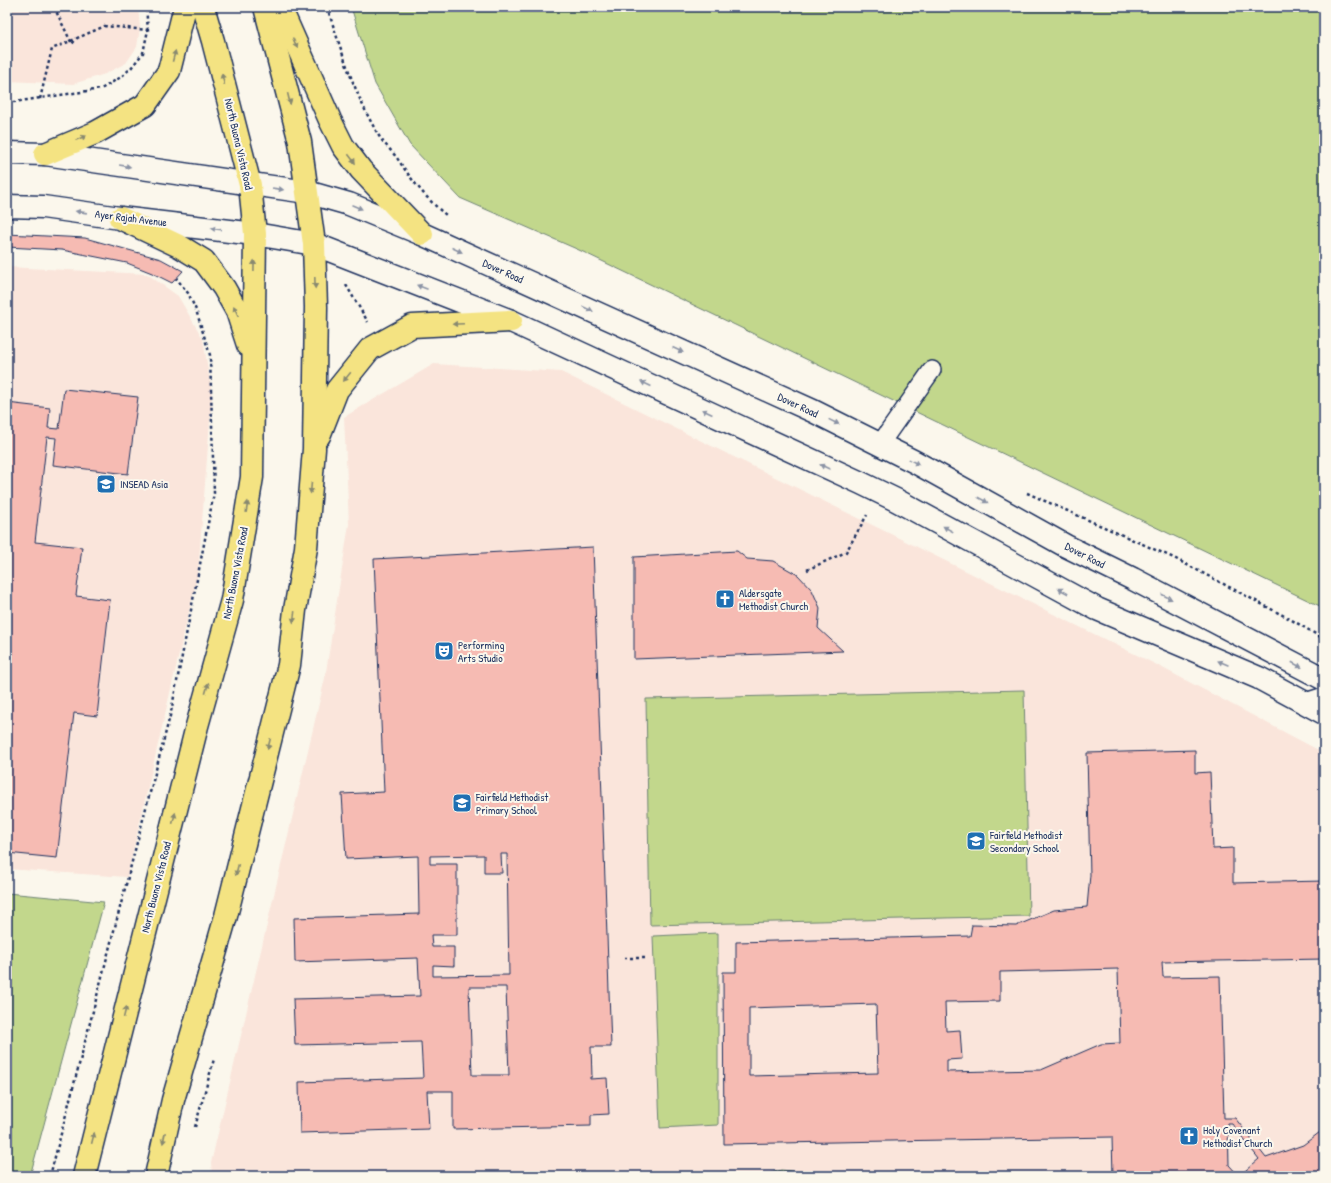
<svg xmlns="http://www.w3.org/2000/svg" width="1331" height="1183" viewBox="0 0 1331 1183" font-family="'Patrick Hand',sans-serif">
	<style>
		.built { fill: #fae5db }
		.green { fill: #c2d78c; stroke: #6e8375 }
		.building { fill: #f6bbb3; stroke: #1b2f5e; fill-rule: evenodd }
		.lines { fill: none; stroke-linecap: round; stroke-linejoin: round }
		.service-casing { stroke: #1b2f5e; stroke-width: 20 }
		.tertiary-casing { stroke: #1b2f5e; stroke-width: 25 }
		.primary-casing { stroke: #1b2f5e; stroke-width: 25 }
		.path { stroke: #1b2f5e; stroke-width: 2.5; stroke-dasharray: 3 3; stroke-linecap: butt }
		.service { stroke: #fbf7ec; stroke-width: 17 }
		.tertiary { stroke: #fbf7ec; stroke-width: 22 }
		.primary { stroke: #f4e382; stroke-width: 22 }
		.oneway { fill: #888970 }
		.oneway2 { fill: #8b93a5 }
		.labels { text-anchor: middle; stroke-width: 4; stroke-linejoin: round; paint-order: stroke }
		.street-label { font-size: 11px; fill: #1b2f5e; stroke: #fbf7ec }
		.poi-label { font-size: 11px; fill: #1b2f5e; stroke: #fbf7ec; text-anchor: start }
	</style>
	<rect width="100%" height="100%" fill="#fbf7ec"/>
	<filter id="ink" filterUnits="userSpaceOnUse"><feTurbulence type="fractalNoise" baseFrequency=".025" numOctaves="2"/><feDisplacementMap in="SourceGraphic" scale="8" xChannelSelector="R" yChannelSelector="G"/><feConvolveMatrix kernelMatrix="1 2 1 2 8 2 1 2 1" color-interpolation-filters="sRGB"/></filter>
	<g filter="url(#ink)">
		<g class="built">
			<polygon points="7,7 138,7 140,28 137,47 126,63 105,74 73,84 7,81"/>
			<polygon points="7,267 147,274 178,296 203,339 212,395 198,573 127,877 7,869"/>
			<polygon points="434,364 561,372 1153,663 1324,753 1324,1176 212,1176 211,1163 325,678 349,524 344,417"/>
		</g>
		<g class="green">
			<polygon points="351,7 1324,7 1324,608 579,250 460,198 410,145 375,84"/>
			<polygon points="1024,690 1029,916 650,925 646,699"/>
			<polygon points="7,893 104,902 30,1176 7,1176"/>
			<polygon points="718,933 718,1125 660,1128 653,936"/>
			<polygon points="781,1170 828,1175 830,1176 761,1176"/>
		</g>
		<g class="building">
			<polygon points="7,234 85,238 161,259 183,271 172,283 152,273 127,263 62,250 7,247"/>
			<polygon points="64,389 138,397 128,474 53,465 56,438 47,437 35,542 82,547 76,596 110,600 97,716 74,713 57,858 7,853 7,403 50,408 48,428 59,429"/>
			<path d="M 593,547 L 611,1047 L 591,1047 L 592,1077 L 590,1077 L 590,1079 L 607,1078 L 609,1114 L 591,1115 L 591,1126 L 453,1129 L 453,1091 L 427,1091 L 429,1129 L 300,1133 L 299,1082 L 423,1078 L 421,1042 L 295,1045 L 293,999 L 420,996 L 418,958 L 295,962 L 294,918 L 419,914 L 418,856 L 346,859 L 342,794 L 384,792 L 374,559 ZM 501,854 L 507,854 L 509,975 L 433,976 L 433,965 L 454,966 L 454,947 L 432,947 L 431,935 L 457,935 L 457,864 L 430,864 L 430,856 L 484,855 L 484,873 L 502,873 ZM 469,987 L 506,987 L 509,1075 L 472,1075 Z"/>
			<polygon points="737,551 747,559 773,561 798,575 812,590 820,608 818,628 843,651 634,659 634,557"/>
			<path d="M 1195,750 L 1195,773 L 1210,772 L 1213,849 L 1233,848 L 1233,883 L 1324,881 L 1324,959 L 1162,962 L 1163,977 L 1220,976 L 1224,1118 L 1235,1118 L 1266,1158 L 1303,1145 L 1324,1129 L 1324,1175 L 1323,1173 L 1315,1176 L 1239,1176 L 1259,1159 L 1232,1124 L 1228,1124 L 1229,1165 L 1239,1176 L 1113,1176 L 1112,1137 L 724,1144 L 723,972 L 736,972 L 736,942 L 970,936 L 972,925 L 1016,926 L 1054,910 L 1087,907 L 1090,875 L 1087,753 ZM 1118,969 L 1120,1043 L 1101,1044 L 1041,1070 L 947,1072 L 947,1060 L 962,1059 L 960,1030 L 946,1031 L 945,1002 L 1000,1001 L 1000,972 ZM 876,1004 L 878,1073 L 749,1076 L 749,1008 Z"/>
			<polygon points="553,1174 553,1176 491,1176"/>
		</g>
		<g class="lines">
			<g class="service-casing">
				<g id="service">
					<polyline points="880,444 932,370"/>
					<polyline points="1305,702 1324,696"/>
				</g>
			</g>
			<g class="tertiary-casing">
				<g id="tertiary">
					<polyline points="7,153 45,154 307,192 349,204 422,234 813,411 915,462 1066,546 1133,579 1324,679"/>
					<polyline points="7,206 43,207 120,218 255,234 314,244 511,321 861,483 896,500 1097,609 1259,678 1324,713"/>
				</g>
			</g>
			<g class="primary-casing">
				<g id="primary">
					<polyline points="280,7 330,120 343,146 361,170 422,234"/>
					<polyline points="45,154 95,133 145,105 169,71 185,7"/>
					<polyline points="120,218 181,247 204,261 224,288 237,311 248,345"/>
					<polyline points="319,436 337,390 370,349 412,326 511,321"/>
					<polyline points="84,1176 197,726 232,600 252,477 255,234 250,185 213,41 203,7"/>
					<polyline points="156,1176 173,1100 226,916 289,665 295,610 306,548 314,449 316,307 314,244 300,142 265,7"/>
				</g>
			</g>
			<g class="path">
				<polyline points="54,7 72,44 77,38"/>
				<path d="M 327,7 C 342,52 355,96 379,136 C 384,144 391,150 397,158 C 411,179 426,199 446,215"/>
				<polyline points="40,99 52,49 105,26 148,30"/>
				<polyline points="7,103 101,89 121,77 131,68 143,53 148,30 146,7"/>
				<polyline points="346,285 368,322"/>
				<polyline points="1027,493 1174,558 1290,619 1324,639"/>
				<polyline points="807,570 846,552 867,515"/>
				<polyline points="624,958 646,958"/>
				<polyline points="195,1127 214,1059"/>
				<polyline points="50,1176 171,712 214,493 210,355 196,310 188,293 176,278"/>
			</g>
			<use href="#service" class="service"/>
			<use href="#tertiary" class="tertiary"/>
			<use href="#primary" class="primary"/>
		</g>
		<defs><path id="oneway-solid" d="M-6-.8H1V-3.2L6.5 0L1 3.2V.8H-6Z"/></defs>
		<g class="oneway">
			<use href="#oneway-solid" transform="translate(295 43) rotate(66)"/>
			<use href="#oneway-solid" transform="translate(174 56) rotate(-75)"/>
			<use href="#oneway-solid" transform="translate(223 79) rotate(-104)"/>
			<use href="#oneway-solid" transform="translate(289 99) rotate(76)"/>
			<use href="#oneway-solid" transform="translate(81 138) rotate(-23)"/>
			<use href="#oneway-solid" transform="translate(352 159) rotate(53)"/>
			<use href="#oneway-solid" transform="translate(254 266) rotate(-89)"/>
			<use href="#oneway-solid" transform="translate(315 283) rotate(88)"/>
			<use href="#oneway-solid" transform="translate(236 311) rotate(-114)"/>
			<use href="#oneway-solid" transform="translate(458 324) rotate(178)"/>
			<use href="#oneway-solid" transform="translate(347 377) rotate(129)"/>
			<use href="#oneway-solid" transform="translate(311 488) rotate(95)"/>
			<use href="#oneway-solid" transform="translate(247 507) rotate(-81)"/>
			<use href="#oneway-solid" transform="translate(294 617) rotate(97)"/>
			<use href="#oneway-solid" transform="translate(207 688) rotate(-74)"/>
			<use href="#oneway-solid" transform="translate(269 744) rotate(104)"/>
			<use href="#oneway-solid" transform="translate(174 818) rotate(-76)"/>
			<use href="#oneway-solid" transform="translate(237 870) rotate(104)"/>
			<use href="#oneway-solid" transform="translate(125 1012) rotate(-76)"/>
			<use href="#oneway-solid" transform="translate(93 1138) rotate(-76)"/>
			<use href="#oneway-solid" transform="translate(164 1138) rotate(102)"/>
		</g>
		<g class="oneway2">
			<use href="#oneway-solid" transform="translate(125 166) rotate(9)"/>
			<use href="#oneway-solid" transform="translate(278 189) rotate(8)"/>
			<use href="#oneway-solid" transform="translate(357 207) rotate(23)"/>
			<use href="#oneway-solid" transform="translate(81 212) rotate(-172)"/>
			<use href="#oneway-solid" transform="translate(216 229) rotate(-173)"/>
			<use href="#oneway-solid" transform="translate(457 250) rotate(24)"/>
			<use href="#oneway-solid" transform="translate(422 287) rotate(-159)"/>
			<use href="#oneway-solid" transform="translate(588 309) rotate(25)"/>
			<use href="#oneway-solid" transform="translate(678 350) rotate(24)"/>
			<use href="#oneway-solid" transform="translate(646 384) rotate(-155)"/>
			<use href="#oneway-solid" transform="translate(707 412) rotate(-155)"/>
			<use href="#oneway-solid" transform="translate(834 422) rotate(26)"/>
			<use href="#oneway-solid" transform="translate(914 462) rotate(29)"/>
			<use href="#oneway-solid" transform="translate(825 467) rotate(-155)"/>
			<use href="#oneway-solid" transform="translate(983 500) rotate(29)"/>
			<use href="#oneway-solid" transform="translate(948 529) rotate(-151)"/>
			<use href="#oneway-solid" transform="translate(1063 591) rotate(-151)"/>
			<use href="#oneway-solid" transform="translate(1167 597) rotate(28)"/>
			<use href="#oneway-solid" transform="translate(1223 663) rotate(-157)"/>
			<use href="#oneway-solid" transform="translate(1297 665) rotate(28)"/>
		</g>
	</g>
	<defs>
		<g id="university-square" transform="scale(1)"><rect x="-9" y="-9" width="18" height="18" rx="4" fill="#1f6fb2" stroke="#fbf7ec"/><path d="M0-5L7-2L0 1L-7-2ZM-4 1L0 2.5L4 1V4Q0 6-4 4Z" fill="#fff"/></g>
		<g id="church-square" transform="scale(1)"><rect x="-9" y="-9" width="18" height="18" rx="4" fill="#1f6fb2" stroke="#fbf7ec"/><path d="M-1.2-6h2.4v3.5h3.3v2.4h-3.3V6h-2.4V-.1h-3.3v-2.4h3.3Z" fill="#fff"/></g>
		<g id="theatre-square" transform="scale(1)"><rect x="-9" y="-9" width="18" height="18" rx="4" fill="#1f6fb2" stroke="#fbf7ec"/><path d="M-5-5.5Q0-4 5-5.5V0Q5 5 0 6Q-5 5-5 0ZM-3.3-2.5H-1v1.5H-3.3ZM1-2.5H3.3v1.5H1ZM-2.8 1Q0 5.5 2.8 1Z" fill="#fff"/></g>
		<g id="school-square" transform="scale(1)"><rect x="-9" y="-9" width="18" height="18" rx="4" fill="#1f6fb2" stroke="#fbf7ec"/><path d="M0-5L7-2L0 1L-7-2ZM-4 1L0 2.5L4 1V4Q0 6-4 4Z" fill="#fff"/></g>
	</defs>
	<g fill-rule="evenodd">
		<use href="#university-square" x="106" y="484"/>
		<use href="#church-square" x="725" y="599"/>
		<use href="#theatre-square" x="444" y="651"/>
		<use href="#school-square" x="462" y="803"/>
		<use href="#school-square" x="976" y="841"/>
		<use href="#church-square" x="1189" y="1136"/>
	</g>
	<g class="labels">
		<g class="street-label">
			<text transform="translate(239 144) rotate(77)" y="4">North Buona Vista Road</text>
			<text transform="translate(131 218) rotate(7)" y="4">Ayer Rajah Avenue</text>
			<text transform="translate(503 271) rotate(24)" y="4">Dover Road</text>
			<text transform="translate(798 405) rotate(25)" y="4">Dover Road</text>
			<text transform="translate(1085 555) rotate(27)" y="4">Dover Road</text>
			<text transform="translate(235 573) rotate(-79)" y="4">North Buona Vista Road</text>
			<text transform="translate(156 887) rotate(-76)" y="4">North Buona Vista Road</text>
		</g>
		<g class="poi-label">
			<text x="120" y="488">INSEAD Asia</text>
			<text x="739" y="597">Aldersgate<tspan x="739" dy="13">Methodist Church</tspan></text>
			<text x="458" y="649">Performing<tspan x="458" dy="13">Arts Studio</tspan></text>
			<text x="476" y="801">Fairfield Methodist<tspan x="476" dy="13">Primary School</tspan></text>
			<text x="990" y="839">Fairfield Methodist<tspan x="990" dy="13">Secondary School</tspan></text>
			<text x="1203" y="1134">Holy Covenant<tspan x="1203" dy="13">Methodist Church</tspan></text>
		</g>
	</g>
	<rect width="1331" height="1183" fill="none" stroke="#fbf7ec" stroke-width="24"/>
	<rect x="12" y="12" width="1307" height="1159" fill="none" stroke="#1b2f5e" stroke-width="1.5" filter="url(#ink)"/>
</svg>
